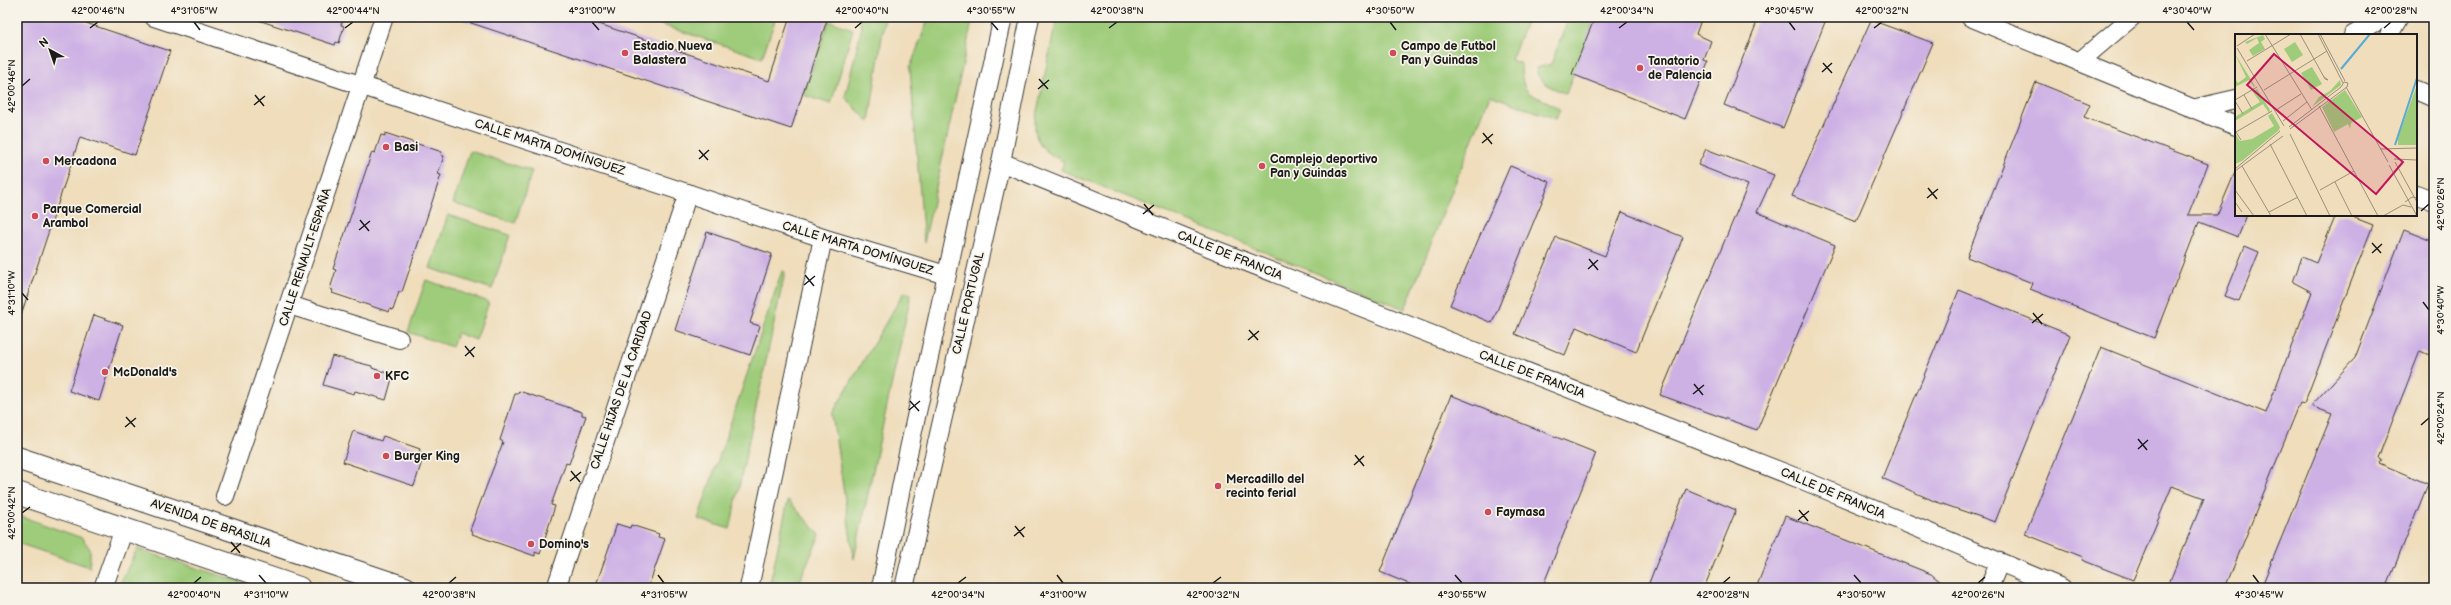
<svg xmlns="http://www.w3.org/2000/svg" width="2451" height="605" viewBox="0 0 2451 605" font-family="'Balsamiq Sans',sans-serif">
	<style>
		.green { fill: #9fcc7a; stroke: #5e744b }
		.building { fill: #cdb1e5 }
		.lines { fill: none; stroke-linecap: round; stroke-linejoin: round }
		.street-casing { stroke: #3c3934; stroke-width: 20 }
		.secondary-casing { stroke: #3c3934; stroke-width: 24 }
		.street { stroke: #fff; stroke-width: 18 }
		.secondary { stroke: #fff; stroke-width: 22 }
		.ticks { fill: none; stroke: #1c1c1c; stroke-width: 1.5 }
		.poi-dot { fill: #d1495b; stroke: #f7f3e8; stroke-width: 1.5 }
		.labels { text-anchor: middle; stroke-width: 3.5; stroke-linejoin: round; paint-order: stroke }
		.poi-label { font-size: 12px; font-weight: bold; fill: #1c1c1c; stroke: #f7f3e8; text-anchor: start }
		.street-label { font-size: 12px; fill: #1c1c1c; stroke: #f7f3e8 }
		.inset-river { fill: none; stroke: #58abd3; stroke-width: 2 }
		.inset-road { fill: none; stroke: #9b907b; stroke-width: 1 }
		.view { fill: #c2185b; fill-opacity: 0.15; stroke: #c2185b; stroke-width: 2 }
		.inset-edge { fill: none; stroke: #1c1c1c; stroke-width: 2 }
		.neatline { fill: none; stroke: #1c1c1c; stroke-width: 1.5 }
		.ticks-label { font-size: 10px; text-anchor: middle; fill: #1c1c1c }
	</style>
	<rect width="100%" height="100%" fill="#f7f3e8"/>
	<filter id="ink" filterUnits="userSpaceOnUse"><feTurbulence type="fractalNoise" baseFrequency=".025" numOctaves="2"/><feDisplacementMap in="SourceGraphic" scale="8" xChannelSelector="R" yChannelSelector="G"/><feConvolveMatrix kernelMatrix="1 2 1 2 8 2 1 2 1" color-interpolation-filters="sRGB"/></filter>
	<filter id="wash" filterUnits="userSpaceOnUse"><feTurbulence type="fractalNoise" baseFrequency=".012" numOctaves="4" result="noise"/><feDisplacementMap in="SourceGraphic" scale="16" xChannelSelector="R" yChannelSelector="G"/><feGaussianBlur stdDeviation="0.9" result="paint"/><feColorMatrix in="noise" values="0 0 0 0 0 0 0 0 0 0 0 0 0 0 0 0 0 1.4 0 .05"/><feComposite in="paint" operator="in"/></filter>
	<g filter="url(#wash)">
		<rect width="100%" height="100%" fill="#efddbb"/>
		<g class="green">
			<polygon points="638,17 776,17 762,58"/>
			<polygon points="860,17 885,17 869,122 845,97 861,31"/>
			<polygon points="929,17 973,17 924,243 910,68"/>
			<path d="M 1057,17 L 1528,17 L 1511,60 L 1521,64 C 1521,103 1537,91 1560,110 L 1556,119 L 1490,95 L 1405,309 L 1061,170 L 1064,162 C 1044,151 1034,145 1035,121 Z"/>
			<path d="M 1569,17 L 1595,17 L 1566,94 C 1552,87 1538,84 1536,68 L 1551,64 Z"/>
			<polygon points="829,21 853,29 831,104 803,95"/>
			<polygon points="470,151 532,171 515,223 453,203"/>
			<polygon points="448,215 510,235 492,289 430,268"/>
			<polygon points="782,271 785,272 730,529 698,519"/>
			<polygon points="426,280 489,302 476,340 457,333 452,347 408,332"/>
			<polygon points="904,292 911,294 854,559 832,414"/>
			<polygon points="788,500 820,535 796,588 769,588"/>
			<polygon points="17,515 82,538 90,549 90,567 17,543"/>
			<polygon points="137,549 260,588 118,588"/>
		</g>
		<g id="blocks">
			<g class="building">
				<polygon points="17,17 68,17 170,51 135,155 80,137 20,318 17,317"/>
				<polygon points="259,17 344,17 341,25 344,26 339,43 336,42 335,45 258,20"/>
				<polygon points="463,17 578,17 769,81 790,17 828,17 791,129 462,20"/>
				<polygon points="1595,17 1702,17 1696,34 1711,41 1704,60 1708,62 1685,119 1572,74"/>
				<polygon points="1759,17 1827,17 1783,128 1724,105"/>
				<polygon points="1871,20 1933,43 1856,221 1792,196"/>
				<polygon points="2036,82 2090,104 2084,117 2208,164 2188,215 2217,215 2236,170 2236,215 2247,215 2238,237 2199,222 2154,338 2030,289 2032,283 1967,257"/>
				<polygon points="385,133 442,152 441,155 444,156 438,174 441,175 402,292 399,292 393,310 390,309 389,312 332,293 333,290 330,289 336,270 333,269 372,152 375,153 381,135 385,136"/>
				<polygon points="1706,149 1774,175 1757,212 1835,245 1757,430 1660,395 1748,185 1698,165"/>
				<polygon points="1510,166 1550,182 1492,323 1450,305"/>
				<polygon points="1622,212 1683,237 1636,352 1576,327 1565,355 1515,334 1556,237 1605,256"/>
				<polygon points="2336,215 2347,215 2373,225 2304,404 2300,403 2225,588 2167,588 2204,498 2172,486 2133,580 2082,560 2083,557 2025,534 2101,347 2266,413 2312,292 2293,282 2302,257 2316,263"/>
				<polygon points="2404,230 2434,242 2434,357 2420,351 2378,458 2381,459 2379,463 2428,484 2386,588 2261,588 2332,414 2311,406 2355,358"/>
				<polygon points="707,232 772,254 750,323 760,326 750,355 675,330"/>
				<polygon points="2245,246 2259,252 2239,301 2225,296"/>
				<polygon points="1959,290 2070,335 1995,522 1934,501 1882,478"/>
				<polygon points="94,315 123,325 99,401 69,391"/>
				<polygon points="332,356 372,366 372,368 393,375 386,400 355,391 354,394 323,385"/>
				<polygon points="519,391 582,412 582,415 586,416 569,464 566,463 551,505 555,506 540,554 535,552 535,556 472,534 473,532 470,530 503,442 500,440 515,394 518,394"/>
				<polygon points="1451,395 1596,453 1542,588 1419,588 1380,572"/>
				<polygon points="353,431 381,441 383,436 420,449 419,453 424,455 414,486 343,462"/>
				<polygon points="1686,489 1736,510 1704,588 1647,588"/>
				<polygon points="1785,516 1931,574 1948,588 1756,588"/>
				<polygon points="617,524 630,528 631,525 659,534 658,537 665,539 648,588 595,588"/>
			</g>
		</g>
	</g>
	<g filter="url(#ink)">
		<use href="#blocks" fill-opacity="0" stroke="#3c3934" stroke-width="1"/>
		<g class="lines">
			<g class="street-casing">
				<g id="street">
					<polyline points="154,17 823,238 946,275"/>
					<polyline points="1970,17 2236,126"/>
					<polyline points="2353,35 2385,17"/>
					<polyline points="2389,35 2399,17"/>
					<polyline points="2079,62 2132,17"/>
					<polyline points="2416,90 2434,98"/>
					<polyline points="2192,109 2236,99"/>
					<polyline points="1001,162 1216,250 1805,481 2062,588"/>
					<polyline points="2416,194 2434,201"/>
					<polyline points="289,305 399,339"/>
					<polyline points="225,496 384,17"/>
					<polyline points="103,588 124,529"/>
					<polyline points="556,588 688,193"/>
					<polyline points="749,588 823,238"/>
					<polyline points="881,588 906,463 1003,17"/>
					<polyline points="904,588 1001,162 1030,17"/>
					<polyline points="1989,588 1999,563"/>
				</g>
			</g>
			<g class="secondary-casing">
				<g id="secondary">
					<polyline points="17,458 405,588"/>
					<polyline points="17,493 299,588"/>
				</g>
			</g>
			<use href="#street" class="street"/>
			<use href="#secondary" class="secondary"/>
		</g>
	</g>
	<path class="ticks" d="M 194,22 L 200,30M 592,22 L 599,30M 991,22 L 998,30M 1390,22 L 1396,30M 1789,22 L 1795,30M 2187,22 L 2194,30M 90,28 L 98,22M 345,28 L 353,22M 855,28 L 862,22M 1109,28 L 1117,22M 1619,28 L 1627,22M 1874,28 L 1882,22M 2384,28 L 2391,22M 1823,63 L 1832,73M 1822,72 L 1832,63M 1039,79 L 1048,89M 22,86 L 30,79M 1038,89 L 1049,80M 255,95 L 264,106M 254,105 L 265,96M 1483,133 L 1492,144M 1482,143 L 1493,134M 699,150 L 708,160M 699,159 L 709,150M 1928,188 L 1937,199M 1927,198 L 1938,189M 1144,204 L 1153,215M 2421,211 L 2429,204M 1143,214 L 1154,205M 360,220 L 369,231M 359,230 L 370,221M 2372,243 L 2381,253M 2372,253 L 2382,244M 1589,259 L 1598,270M 1588,269 L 1598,260M 805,275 L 814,286M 804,285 L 815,276M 22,293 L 28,300M 2423,302 L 2429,310M 2033,313 L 2042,324M 2032,323 L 2043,314M 1249,330 L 1258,340M 1248,340 L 1259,331M 465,346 L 474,357M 465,356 L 475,347M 1694,384 L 1703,395M 1693,394 L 1704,385M 910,401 L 919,411M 909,410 L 920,401M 126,417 L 135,427M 2421,425 L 2429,418M 125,427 L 136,418M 2138,439 L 2147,450M 2138,449 L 2148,440M 1355,455 L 1364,466M 1354,465 L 1364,456M 571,471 L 580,482M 570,481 L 581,472M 1799,510 L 1808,521M 22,513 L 30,507M 1798,520 L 1809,511M 1015,526 L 1024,537M 1014,536 L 1025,527M 231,542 L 240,553M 231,552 L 241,543M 259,575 L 266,583M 658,575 L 664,583M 1057,575 L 1063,583M 1455,575 L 1462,583M 1854,575 L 1861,583M 2253,575 L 2259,583M 194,583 L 201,577M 449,583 L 456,577M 958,583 L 966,577M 1213,583 L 1221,577M 1723,583 L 1730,577M 1978,583 L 1985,577"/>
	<g class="poi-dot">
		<circle cx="625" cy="53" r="4"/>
		<circle cx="1393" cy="53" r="4"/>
		<circle cx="1640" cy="68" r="4"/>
		<circle cx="386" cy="147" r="4"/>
		<circle cx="46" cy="161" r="4"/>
		<circle cx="1262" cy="166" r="4"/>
		<circle cx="35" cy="216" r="4"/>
		<circle cx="105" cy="372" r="4"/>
		<circle cx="377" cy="376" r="4"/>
		<circle cx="386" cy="456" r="4"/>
		<circle cx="1218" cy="486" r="4"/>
		<circle cx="1488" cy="512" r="4"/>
		<circle cx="531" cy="544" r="4"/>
	</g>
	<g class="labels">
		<g class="poi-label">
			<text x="633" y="50">Estadio Nueva<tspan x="633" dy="14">Balastera</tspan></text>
			<text x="1401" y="50">Campo de Futbol<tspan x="1401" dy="14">Pan y Guindas</tspan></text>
			<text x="1648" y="65">Tanatorio<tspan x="1648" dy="14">de Palencia</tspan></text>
			<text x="394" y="151">Basi</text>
			<text x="1270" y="163">Complejo deportivo<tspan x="1270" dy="14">Pan y Guindas</tspan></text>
			<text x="54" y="165">Mercadona</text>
			<text x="43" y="213">Parque Comercial<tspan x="43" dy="14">Arambol</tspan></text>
			<text x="113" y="376">McDonald's</text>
			<text x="385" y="380">KFC</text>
			<text x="394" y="460">Burger King</text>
			<text x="1226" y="483">Mercadillo del<tspan x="1226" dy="14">recinto ferial</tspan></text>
			<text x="1496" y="516">Faymasa</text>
			<text x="539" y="548">Domino's</text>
		</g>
		<g class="street-label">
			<text transform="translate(550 147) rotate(18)" y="4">CALLE MARTA DOMÍNGUEZ</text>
			<text transform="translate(858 248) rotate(17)" y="4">CALLE MARTA DOMÍNGUEZ</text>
			<text transform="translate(1230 255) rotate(22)" y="4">CALLE DE FRANCIA</text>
			<text transform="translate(305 257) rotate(-72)" y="4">CALLE RENAULT-ESPAÑA</text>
			<text transform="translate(968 303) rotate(-77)" y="4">CALLE PORTUGAL</text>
			<text transform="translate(1532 374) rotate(21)" y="4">CALLE DE FRANCIA</text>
			<text transform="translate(621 390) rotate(-71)" y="4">CALLE HIJAS DE LA CARIDAD</text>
			<text transform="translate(1833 493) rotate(23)" y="4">CALLE DE FRANCIA</text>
			<text transform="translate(211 523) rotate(19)" y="4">AVENIDA DE BRASILIA</text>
		</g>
	</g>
	<g transform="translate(2235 34)">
		<rect width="182" height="182" fill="#efddbb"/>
		<path d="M 28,1 L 30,5 L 26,8 L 30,15 L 18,22 L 14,16 L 24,9 L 22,4 L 12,10 L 10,8 ZM 60,8 L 68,21 L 57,28 L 49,15 ZM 0,20 L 20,52 L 19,53 L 14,46 L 0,53 L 0,45 L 3,49 L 11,43 ZM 77,33 L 87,50 L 76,56 L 66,39 ZM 105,46 L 106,51 L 77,73 L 84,63 L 95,57 ZM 182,51 L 182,111 L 163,111 L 163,103 ZM 22,55 L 35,76 L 34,79 L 28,70 L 0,87 L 0,83 L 25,68 L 17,57 ZM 110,56 L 127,83 L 116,89 L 115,95 L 113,90 L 99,98 L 87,73 ZM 37,79 L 45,93 L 44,96 L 7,127 L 0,130 L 0,99 L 5,107 L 17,105 L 39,92 L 33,82 Z" fill="#9fcc7a"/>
		<path class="inset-river" d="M 106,35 L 135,0M 160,111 L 182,44"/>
		<path class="inset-road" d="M 30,0 L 77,76M 65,0 L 79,25M 83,0 L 108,49M 85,0 L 110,47M 2,12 L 20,0M 2,14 L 49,92M 79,25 L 90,45 L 93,46 L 88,42M 12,27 L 56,0M 111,53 L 153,128M 29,56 L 92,17M 9,61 L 17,75M 0,66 L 22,53M 0,67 L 8,80M 84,72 L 143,182M 41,76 L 66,60M 48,87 L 72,68M 54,93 L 106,53 L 109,48 L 113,49 L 112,53 L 55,95M 55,100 L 95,182M 6,106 L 1,98 L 37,77M 35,110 L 72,182M 145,115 L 182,114M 159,125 L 182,126M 160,128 L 182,168M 154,131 L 182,182M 7,132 L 36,182M 0,135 L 45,97M 0,137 L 48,102M 100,148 L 117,182M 0,156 L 19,182M 85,156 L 119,137M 0,168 L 7,178M 170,168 L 177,163 L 182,164M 34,178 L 63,163M 148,182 L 168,171 L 176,173"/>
		<path class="view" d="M 39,20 L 168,128 L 141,160 L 12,51 Z"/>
		<rect width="182" height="182" class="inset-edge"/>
	</g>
	<rect width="2451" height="605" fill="none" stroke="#f7f3e8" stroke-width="44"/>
	<g transform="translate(50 50) rotate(320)" stroke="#f7f3e8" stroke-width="3" paint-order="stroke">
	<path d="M0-3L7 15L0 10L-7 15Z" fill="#1c1c1c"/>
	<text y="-6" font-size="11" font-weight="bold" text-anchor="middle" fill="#1c1c1c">N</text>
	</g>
	<rect x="22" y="22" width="2407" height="561" class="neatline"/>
	<g class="ticks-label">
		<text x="98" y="14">42°00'46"N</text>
		<text x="194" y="14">4°31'05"W</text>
		<text x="353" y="14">42°00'44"N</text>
		<text x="592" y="14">4°31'00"W</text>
		<text x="862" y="14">42°00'40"N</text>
		<text x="991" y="14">4°30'55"W</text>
		<text x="1117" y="14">42°00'38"N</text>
		<text x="1390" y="14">4°30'50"W</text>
		<text x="1627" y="14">42°00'34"N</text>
		<text x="1789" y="14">4°30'45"W</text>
		<text x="1882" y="14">42°00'32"N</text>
		<text x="2187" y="14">4°30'40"W</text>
		<text x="2391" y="14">42°00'28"N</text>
		<text transform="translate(11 86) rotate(-90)" y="4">42°00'46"N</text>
		<text transform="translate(2440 204) rotate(-90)" y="4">42°00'26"N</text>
		<text transform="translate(11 293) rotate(-90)" y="4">4°31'10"W</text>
		<text transform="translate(2440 310) rotate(-90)" y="4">4°30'40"W</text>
		<text transform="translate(2440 418) rotate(-90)" y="4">42°00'24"N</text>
		<text transform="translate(11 513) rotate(-90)" y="4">42°00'42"N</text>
		<text x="194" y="598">42°00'40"N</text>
		<text x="266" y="598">4°31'10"W</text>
		<text x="449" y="598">42°00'38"N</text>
		<text x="664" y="598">4°31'05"W</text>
		<text x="958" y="598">42°00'34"N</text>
		<text x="1063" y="598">4°31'00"W</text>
		<text x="1213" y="598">42°00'32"N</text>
		<text x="1462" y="598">4°30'55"W</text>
		<text x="1723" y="598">42°00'28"N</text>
		<text x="1861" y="598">4°30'50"W</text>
		<text x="1978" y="598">42°00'26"N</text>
		<text x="2259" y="598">4°30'45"W</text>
	</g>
</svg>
